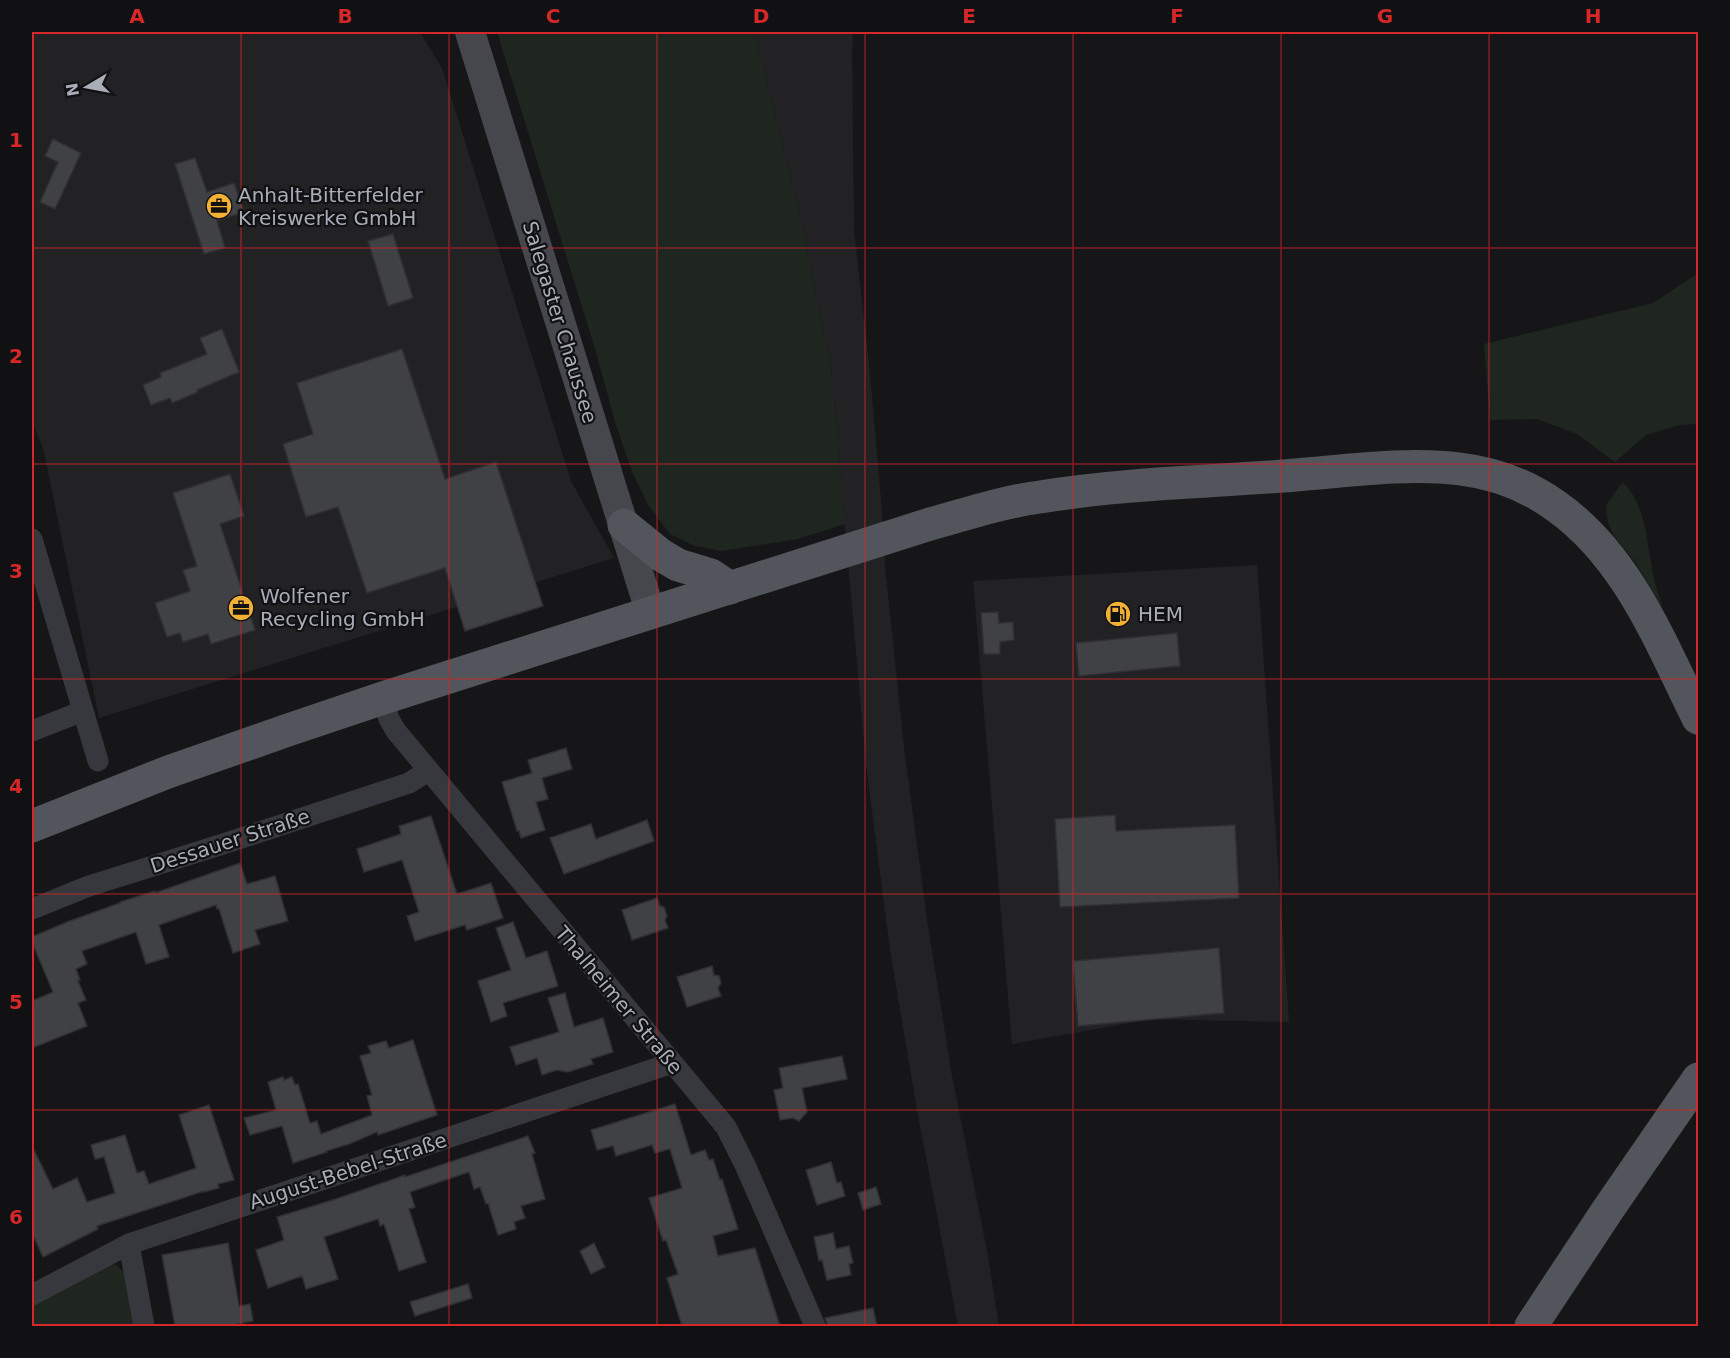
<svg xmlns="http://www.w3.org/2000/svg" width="1730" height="1358" viewBox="0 0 1730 1358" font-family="'DejaVu Sans',sans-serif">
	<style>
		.built { fill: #222225 }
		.green { fill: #1e261f }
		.building { fill: #404145; stroke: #303034; stroke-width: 1.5 }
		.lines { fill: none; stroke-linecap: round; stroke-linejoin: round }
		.minor { stroke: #37383d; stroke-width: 21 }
		.secondary { stroke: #45474d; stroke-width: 30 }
		.primary { stroke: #53555c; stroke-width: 33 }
		.grid { fill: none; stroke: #d62828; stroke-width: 1.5; stroke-opacity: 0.55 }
		.labels { text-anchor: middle; stroke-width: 4.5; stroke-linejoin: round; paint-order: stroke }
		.poi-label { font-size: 20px; fill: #a8adb8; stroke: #111113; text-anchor: start }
		.street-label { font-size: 20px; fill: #a8adb8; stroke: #111113 }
		.neatline { fill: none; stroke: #d62828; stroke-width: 2 }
		.grid-label { font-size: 20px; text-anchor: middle; font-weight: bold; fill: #d62828 }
	</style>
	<rect width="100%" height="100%" fill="#161618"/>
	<g class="built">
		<polygon points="32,32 420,32 442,68 571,481 614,558 99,718 43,448 32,421"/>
		<polygon points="752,32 853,32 852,51 854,230 869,364 881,499 885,566 904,748 928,926 952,1076 987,1251 999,1326 958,1326 917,1110 890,950 866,765 831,368 804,234 760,53"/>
		<polygon points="1257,565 1289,1022 1152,1019 1012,1044 973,581"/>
	</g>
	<g class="green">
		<polygon points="497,32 752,32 760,53 804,234 831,368 845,524 798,539 722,551 695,546 670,534 648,505 632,472 616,425 595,349"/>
		<polygon points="1698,273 1698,424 1680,425 1646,435 1615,462 1577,434 1537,419 1490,420 1484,344 1653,303"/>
		<path d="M 1624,483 C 1647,509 1645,535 1652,568 C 1654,582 1659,596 1663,609 L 1635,562 L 1614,536 L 1608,523 L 1606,505 L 1621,484 Z"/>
		<polygon points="115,1264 127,1275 136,1326 32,1326 32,1303 101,1267"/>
	</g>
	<g class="building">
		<polygon points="53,139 81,153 55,209 40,202 58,162 45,156"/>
		<polygon points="195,158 207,192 234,183 244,212 217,221 225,248 204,254 175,164"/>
		<polygon points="393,234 413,298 388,306 368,241"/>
		<polygon points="222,329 239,372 197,390 198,392 172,403 170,398 151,405 143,385 161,377 160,373 207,354 200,338"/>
		<polygon points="402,349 445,479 496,462 543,606 465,631 445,568 367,593 338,507 306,517 283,444 313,434 297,383"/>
		<polygon points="230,474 244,516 220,524 255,630 211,644 208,634 183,642 180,633 167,637 155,603 190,591 183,570 197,566 173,493"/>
		<polygon points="998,612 999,623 1013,622 1014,640 1000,642 1000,654 984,654 981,613"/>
		<polygon points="1177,633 1180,666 1079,676 1076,643"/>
		<polygon points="566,748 572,769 542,778 548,799 536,802 545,830 521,838 519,831 517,831 502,782 532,773 528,760"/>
		<polygon points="1115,815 1116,831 1235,825 1239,898 1060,907 1055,819"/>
		<polygon points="431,816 457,894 491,883 503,918 467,930 465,925 415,941 407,916 419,912 402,860 364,872 357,849 401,834 399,826"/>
		<polygon points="647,820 654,841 564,874 550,838 591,824 596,839"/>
		<polygon points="240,863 247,884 275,876 288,921 255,930 260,944 233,953 219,909 217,909 216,905 159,925 169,957 146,964 136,932 82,951 87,964 76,969 80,980 78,981 86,1000 78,1003 87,1026 32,1048 32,1001 53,992 32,942 32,937 67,922 120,903 120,902 155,891 155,893"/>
		<polygon points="657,898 660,906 664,907 667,916 665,920 668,928 632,940 622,910"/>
		<polygon points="513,922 526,958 547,951 558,986 503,1003 507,1016 491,1022 478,981 511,970 496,928"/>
		<polygon points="1219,948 1224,1013 1078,1026 1073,961"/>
		<polygon points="712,966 714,975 719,976 721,983 718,988 721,996 687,1007 677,977"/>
		<polygon points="565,993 574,1027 603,1018 613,1052 591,1059 593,1064 568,1072 557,1070 542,1075 537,1058 516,1065 510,1047 559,1032 548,998"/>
		<polygon points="413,1040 437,1115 378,1135 377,1132 349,1144 326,1151 327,1152 293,1163 282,1126 250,1135 244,1118 276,1110 268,1082 283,1077 284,1080 292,1077 295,1085 298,1084 310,1123 317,1121 321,1134 372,1115 367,1096 372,1095 360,1056 371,1053 368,1046 386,1041 389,1048"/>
		<polygon points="842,1056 847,1079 802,1088 807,1112 799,1121 793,1118 780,1120 774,1090 783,1088 779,1068"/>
		<polygon points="675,1104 691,1155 705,1150 709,1160 713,1159 720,1180 722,1179 738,1229 713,1236 718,1256 755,1248 780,1326 682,1326 667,1278 678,1274 666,1240 663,1241 649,1198 682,1188 670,1149 655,1153 652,1145 616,1156 613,1146 597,1150 591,1130"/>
		<polygon points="209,1105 234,1180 218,1184 219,1188 204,1192 204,1191 97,1226 98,1229 43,1257 32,1233 32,1146 53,1189 77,1178 87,1202 115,1193 104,1157 95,1159 91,1145 125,1135 137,1173 144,1171 149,1184 196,1168 179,1115"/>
		<polygon points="528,1136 535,1153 532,1154 545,1199 521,1206 525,1218 514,1222 516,1229 498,1235 488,1203 486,1204 480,1187 474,1189 469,1172 410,1192 415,1207 409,1209 426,1262 399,1271 384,1224 380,1226 378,1219 324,1237 338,1279 306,1289 302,1276 268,1288 256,1250 284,1240 277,1217 336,1199 405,1175 405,1177"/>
		<polygon points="831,1162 837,1183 841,1182 845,1196 817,1205 806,1170"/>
		<polygon points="876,1187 881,1204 863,1210 858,1193"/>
		<polygon points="833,1233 836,1249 849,1246 853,1263 849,1264 851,1275 827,1280 822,1260 819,1261 814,1237"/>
		<polygon points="228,1243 239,1306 250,1304 253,1321 233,1325 234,1326 175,1326 162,1255"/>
		<polygon points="594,1243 605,1267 591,1274 580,1251"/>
		<polygon points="468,1284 472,1298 415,1316 410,1302"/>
		<polygon points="873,1308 877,1326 828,1326 825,1318"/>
	</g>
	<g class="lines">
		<g class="minor">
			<polyline points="32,539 98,761"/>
			<polyline points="383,698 389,719 396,731 726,1127 746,1167 815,1326"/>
			<polyline points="32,731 83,711"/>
			<polyline points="32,909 89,886 223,844 409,783 428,771"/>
			<polyline points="129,1244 144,1326"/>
			<polyline points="32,1295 129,1244 672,1063"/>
		</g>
		<polyline class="secondary" points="470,32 651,614"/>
		<g class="primary">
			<polyline points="624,525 661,555 678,565 711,575 730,588"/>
			<path d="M 32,826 L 168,772 L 288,730 L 383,698 L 930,524 C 966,514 1002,502 1040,497 C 1120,484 1202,482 1283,476 C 1340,472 1404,462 1460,469 C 1494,473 1528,486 1556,506 C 1628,557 1660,642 1698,718"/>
			<polyline points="1531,1326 1609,1208 1698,1079"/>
		</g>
	</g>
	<path class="grid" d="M 241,32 L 241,1326M 449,32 L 449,1326M 657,32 L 657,1326M 865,32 L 865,1326M 1073,32 L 1073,1326M 1281,32 L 1281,1326M 1489,32 L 1489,1326M 32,248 L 1698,248M 32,464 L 1698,464M 32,679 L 1698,679M 32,894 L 1698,894M 32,1110 L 1698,1110"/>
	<defs>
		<g id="office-disc" transform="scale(1.35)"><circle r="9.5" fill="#f2b134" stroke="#111113"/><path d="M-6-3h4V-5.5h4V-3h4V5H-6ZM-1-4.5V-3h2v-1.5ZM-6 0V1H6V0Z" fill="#111"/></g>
		<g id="fuel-disc" transform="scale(1.35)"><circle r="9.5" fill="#f2b134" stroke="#111113"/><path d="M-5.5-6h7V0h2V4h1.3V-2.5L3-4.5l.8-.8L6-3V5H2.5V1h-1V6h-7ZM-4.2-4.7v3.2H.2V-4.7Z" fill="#111"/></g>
	</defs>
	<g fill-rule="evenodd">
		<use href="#office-disc" x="219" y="206"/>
		<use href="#office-disc" x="241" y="608"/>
		<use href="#fuel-disc" x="1118" y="614"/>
	</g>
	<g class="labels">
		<g class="poi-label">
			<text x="238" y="202">Anhalt-Bitterfelder<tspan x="238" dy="23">Kreiswerke GmbH</tspan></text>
			<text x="260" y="603">Wolfener<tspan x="260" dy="23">Recycling GmbH</tspan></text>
			<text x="1138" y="621">HEM</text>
		</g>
		<g class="street-label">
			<text transform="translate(560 322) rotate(73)" y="7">Salegaster Chaussee</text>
			<text transform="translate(230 841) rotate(-18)" y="7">Dessauer Straße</text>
			<text transform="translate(619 1000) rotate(50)" y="7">Thalheimer Straße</text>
			<text transform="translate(348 1171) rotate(-18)" y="7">August-Bebel-Straße</text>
		</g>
	</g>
	<rect width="1730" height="1358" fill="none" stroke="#111113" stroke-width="66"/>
	<g transform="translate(87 87) rotate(260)" stroke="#111113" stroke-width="4.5" paint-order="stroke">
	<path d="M0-4.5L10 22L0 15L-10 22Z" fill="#a8adb8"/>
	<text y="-9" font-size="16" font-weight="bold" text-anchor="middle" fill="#a8adb8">N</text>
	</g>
	<rect x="33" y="33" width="1664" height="1292" class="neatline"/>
	<g class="grid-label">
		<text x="137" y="23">A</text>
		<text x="345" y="23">B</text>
		<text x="553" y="23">C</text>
		<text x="761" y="23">D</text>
		<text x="969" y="23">E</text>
		<text x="1177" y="23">F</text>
		<text x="1385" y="23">G</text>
		<text x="1593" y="23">H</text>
		<text x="16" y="147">1</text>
		<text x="16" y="363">2</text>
		<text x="16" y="578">3</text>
		<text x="16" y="793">4</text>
		<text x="16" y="1009">5</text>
		<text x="16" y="1224">6</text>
	</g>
</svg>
